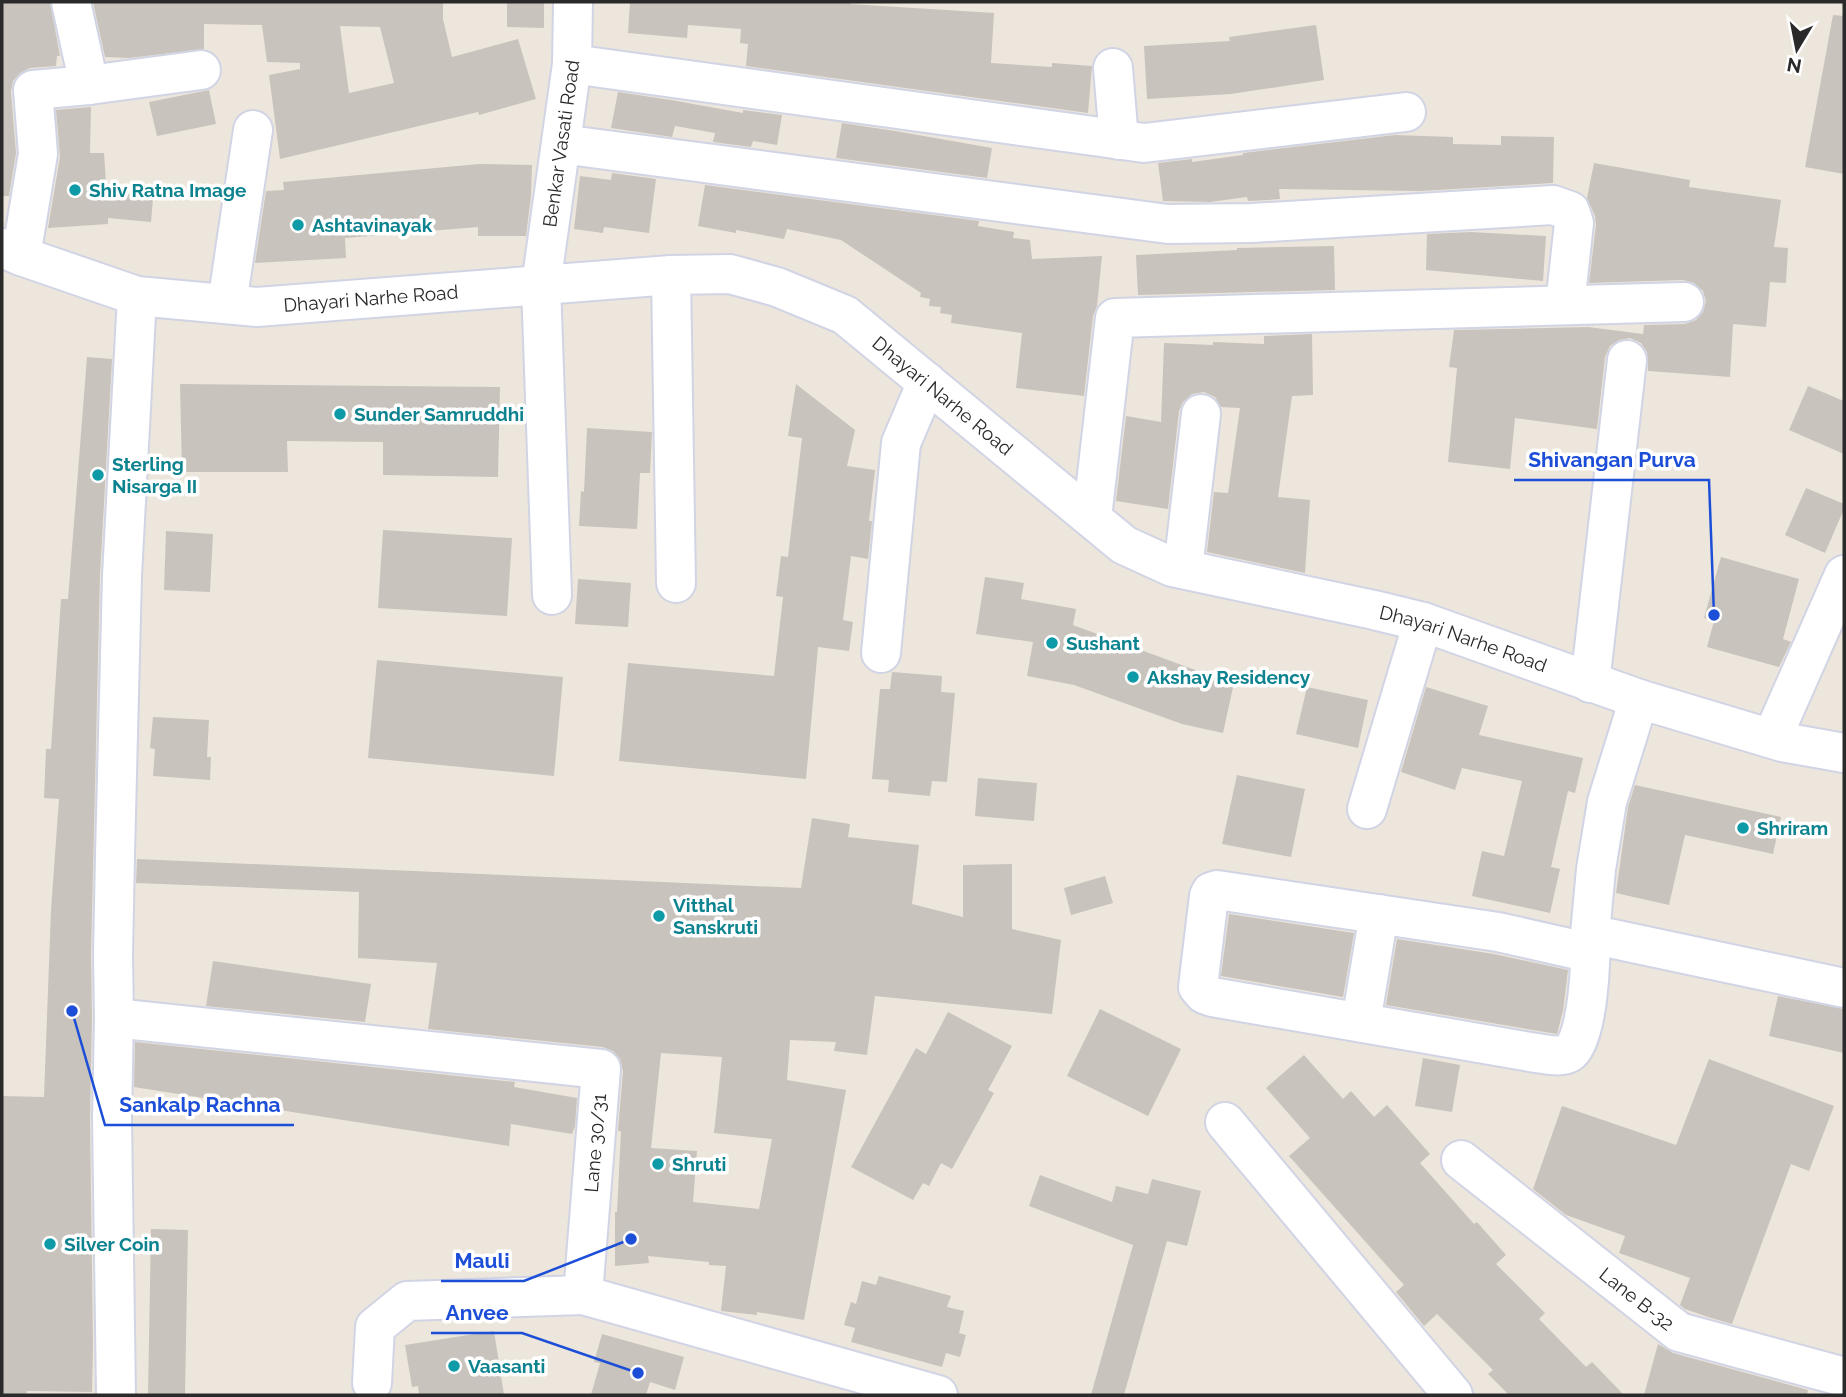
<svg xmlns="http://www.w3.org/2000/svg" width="1846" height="1397" viewBox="0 0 1846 1397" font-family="Raleway,sans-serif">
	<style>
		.building { fill: #c8c3bc; fill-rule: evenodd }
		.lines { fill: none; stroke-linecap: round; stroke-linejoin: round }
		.minor-casing { stroke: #d1d4e4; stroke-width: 42 }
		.minor { stroke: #fff; stroke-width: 38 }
		.culture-dot { fill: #0f9aa8; stroke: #fff; stroke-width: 2.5 }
		.labels { text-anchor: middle; stroke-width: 7; stroke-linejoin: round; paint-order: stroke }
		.street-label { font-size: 19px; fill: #2a2a2a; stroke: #fff }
		.culture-label { font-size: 19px; font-weight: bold; fill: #0d838f; stroke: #fff; text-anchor: start }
		.leader { fill: none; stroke: #1d4ed8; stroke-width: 2.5 }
		.callout-dot { fill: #1d4ed8; stroke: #fff; stroke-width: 2.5 }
		.callout-label { font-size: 21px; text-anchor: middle; font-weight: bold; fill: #1d4ed8; stroke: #fff; stroke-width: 7; stroke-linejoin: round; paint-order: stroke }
	</style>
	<rect width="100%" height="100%" fill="#ede6dc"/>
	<g class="building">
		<polygon points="2,2 50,2 60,56 57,56 56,66 30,68 20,73 13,81 11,92 16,153 9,196 2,196"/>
		<path d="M 93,2 L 443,2 L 443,19 L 452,57 L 518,39 L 536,99 L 479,115 L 478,112 L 280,159 L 269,75 L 300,69 L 300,63 L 267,62 L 262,25 L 204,24 L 204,49 L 129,58 L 105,57 ZM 340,26 L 380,27 L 394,83 L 349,93 Z"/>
		<polygon points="507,2 544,2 544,28 507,27"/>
		<polygon points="630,2 836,2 850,3 850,4 994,13 991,63 1052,67 1052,63 1092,66 1088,113 746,66 748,44 740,43 741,29 688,25 687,38 628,33"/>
		<polygon points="1833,15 1844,16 1844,174 1805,167"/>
		<polygon points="1316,25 1324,80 1231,94 1147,99 1144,46 1230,41 1229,37"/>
		<polygon points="209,90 216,124 157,136 149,102"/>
		<polygon points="618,92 671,100 743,113 743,110 782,115 777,145 753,141 751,147 713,142 715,133 675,126 672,137 611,128"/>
		<polygon points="91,107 90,153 104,153 106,183 154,187 151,222 108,218 108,224 48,228 60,157 56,110"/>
		<polygon points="842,123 895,131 992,148 987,178 836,158"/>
		<polygon points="1395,135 1453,137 1453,144 1501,145 1501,136 1554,137 1553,183 1421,191 1279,189 1280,199 1268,200 1248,201 1247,197 1210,202 1163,201 1158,163 1192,159 1192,162 1243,155 1243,153"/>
		<polygon points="1594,163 1690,180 1689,187 1781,200 1774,247 1788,248 1786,283 1770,282 1766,327 1733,324 1730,377 1648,371 1647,352 1641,343 1630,338 1619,340 1610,346 1605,357 1597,429 1515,418 1510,469 1448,462 1457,368 1449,367 1454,330 1588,327 1643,334 1644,325 1685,324 1696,320 1703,312 1706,301 1703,291 1694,283 1683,280 1589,283 1596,225 1595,216 1587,198"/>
		<polygon points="479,164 532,165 531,196 526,236 478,236 478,227 345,238 346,258 255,263 266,191 284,190 283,182"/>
		<polygon points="612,173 656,179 649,233 604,227 603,233 574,229 580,176 611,180"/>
		<polygon points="705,185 979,221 978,226 1014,232 1013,238 1030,240 1032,259 1102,256 1097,306 1093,316 1084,396 1016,388 1022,333 951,323 952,315 940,313 941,307 929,306 930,299 920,297 921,293 841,240 787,229 784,239 736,230 736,233 698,226"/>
		<polygon points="1471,232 1546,236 1543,281 1426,270 1427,234"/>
		<polygon points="1334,246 1335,290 1138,295 1136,255 1237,250 1237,248"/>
		<polygon points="1312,334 1313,395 1292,396 1278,497 1310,500 1305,573 1207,552 1214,492 1228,493 1240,408 1221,407 1215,397 1204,392 1192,394 1183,402 1179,411 1168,509 1116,501 1126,416 1161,422 1164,343 1213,345 1213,342 1264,344 1264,336"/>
		<polygon points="87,357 112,359 100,575 91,956 92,1018 90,1118 93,1346 92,1392 27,1391 26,1395 2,1395 2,1096 44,1097 51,910 59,799 44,798 46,749 51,749 61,599 68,599"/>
		<polygon points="180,384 500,387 498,477 383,475 383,442 287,441 288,472 182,472"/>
		<polygon points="796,384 855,430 847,466 875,470 869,521 872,521 868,559 851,556 843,620 853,622 849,651 818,647 806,779 619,761 628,663 774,676 783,597 776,596 781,556 788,557 802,438 788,436"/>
		<polygon points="1808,386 1844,401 1844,454 1789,430"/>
		<polygon points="587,428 652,432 650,473 640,473 637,529 579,526 581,491 584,492"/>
		<polygon points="1806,488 1844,504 1844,509 1825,553 1785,535"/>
		<polygon points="383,530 512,538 507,616 378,608"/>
		<polygon points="166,531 213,534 210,592 164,590"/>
		<polygon points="1721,557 1799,579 1783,639 1791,642 1779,667 1707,647 1714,621 1704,618"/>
		<polygon points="985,577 1024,583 1021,599 1076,609 1073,625 1198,671 1235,678 1223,733 1182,724 1074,685 1027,676 1033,642 976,634"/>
		<polygon points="578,579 631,583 628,627 575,624"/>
		<polygon points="377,660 563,677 554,776 368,758"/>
		<polygon points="892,672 942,676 941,692 955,693 947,782 932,781 930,796 888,792 889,780 872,779 880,689 890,689"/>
		<polygon points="1307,687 1368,700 1358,748 1296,734"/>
		<polygon points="1426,687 1488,706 1479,735 1583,758 1575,793 1568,791 1551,867 1560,869 1550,913 1472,896 1482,851 1504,856 1522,781 1462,768 1455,790 1401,772"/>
		<polygon points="153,717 209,720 207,757 211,757 210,780 153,776 155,749 150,748"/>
		<polygon points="1237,775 1305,789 1291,857 1222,844"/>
		<polygon points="978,778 1037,783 1034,821 975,816"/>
		<polygon points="1635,785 1781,817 1773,854 1685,835 1669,905 1616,893 1628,807"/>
		<path d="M 812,818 L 850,824 L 848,837 L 919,845 L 912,904 L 963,917 L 963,865 L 1012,864 L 1012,929 L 1061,940 L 1052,1014 L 875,996 L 867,1055 L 834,1051 L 836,1042 L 790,1040 L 787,1080 L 846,1090 L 804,1320 L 757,1312 L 757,1315 L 721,1311 L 726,1266 L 709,1265 L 709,1262 L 648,1256 L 649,1263 L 615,1266 L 615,1212 L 617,1212 L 621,1131 L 618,1131 L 623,1071 L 620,1059 L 613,1051 L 603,1047 L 428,1029 L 437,963 L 358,958 L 359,892 L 136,883 L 137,859 L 801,888 ZM 661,1053 L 722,1057 L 714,1133 L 772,1139 L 759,1209 L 693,1202 L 697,1151 L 651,1148 Z"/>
		<polygon points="1105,876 1113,903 1071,915 1064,888"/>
		<polygon points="1229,914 1354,933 1343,997 1221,976"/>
		<polygon points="1397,939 1494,954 1568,970 1563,1011 1557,1034 1386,1005"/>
		<polygon points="213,961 371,984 365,1022 206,1006"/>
		<polygon points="1778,996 1844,1009 1844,1053 1769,1036"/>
		<polygon points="1100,1009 1181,1049 1148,1116 1067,1076"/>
		<polygon points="948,1012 1012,1046 988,1090 994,1093 952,1169 941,1163 929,1186 923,1183 913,1200 851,1167 916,1048 926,1054"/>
		<polygon points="135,1042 515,1082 514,1087 577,1098 575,1126 572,1134 511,1124 509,1146 134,1087"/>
		<polygon points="1304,1055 1343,1099 1351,1091 1374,1117 1387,1105 1430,1154 1420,1163 1474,1224 1477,1222 1506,1255 1496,1264 1545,1313 1539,1319 1586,1367 1592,1362 1624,1395 1509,1395 1488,1374 1493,1370 1437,1314 1424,1326 1396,1292 1404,1285 1289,1156 1310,1138 1266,1088"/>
		<polygon points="1423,1058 1460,1065 1452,1112 1415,1106"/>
		<polygon points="1709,1059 1834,1106 1809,1171 1791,1164 1732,1324 1708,1317 1685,1309 1680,1305 1690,1278 1619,1253 1625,1236 1566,1215 1533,1189 1562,1106 1676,1145"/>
		<polygon points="1040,1175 1112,1202 1116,1186 1148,1194 1152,1179 1201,1191 1187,1246 1167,1241 1124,1395 1091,1395 1133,1245 1029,1206"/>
		<polygon points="151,1229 188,1230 185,1395 148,1395"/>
		<polygon points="879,1276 951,1296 947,1307 964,1311 959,1333 966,1335 960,1357 946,1353 942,1367 851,1342 855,1328 844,1325 851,1302 856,1304 862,1281 876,1285"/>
		<polygon points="494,1331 504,1395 419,1395 418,1386 412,1387 405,1345"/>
		<polygon points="602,1334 684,1357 675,1390 650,1382 646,1395 591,1395 600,1363 594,1362"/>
		<polygon points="1658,1344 1673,1353 1808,1390 1807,1395 1644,1395"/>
	</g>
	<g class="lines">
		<g class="minor-casing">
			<g id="minor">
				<polyline points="572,64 1144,143 1406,112"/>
				<polyline points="1113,68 1119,140"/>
				<polyline points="89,85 201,70"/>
				<polyline points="561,144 1168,224 1252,223 1553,205 1570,211 1574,223 1565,305"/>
				<path id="s1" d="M 2,248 L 21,256 L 137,296 L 257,307 L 671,275 L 730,274 L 777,287 L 845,315 L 1124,545 L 1172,567 L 1374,610 L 1423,622 L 1639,699 L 1782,742 L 1844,753"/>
				<polyline points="21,256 38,154 33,90 89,85 71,2"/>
				<polyline points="671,275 676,583"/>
				<polyline points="227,304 253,130"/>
				<polyline points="1092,518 1115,318 1684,302"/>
				<polyline points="1183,569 1201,414"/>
				<path id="s2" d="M 552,595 L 541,285 L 572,64 L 573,2"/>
				<polyline points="881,653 901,443 927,382"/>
				<polyline points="1590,683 1627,360"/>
				<polyline points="1639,699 1607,802 1596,869 1590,934 1844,988"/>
				<polyline points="1772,738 1844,575"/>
				<polyline points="1367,809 1423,622"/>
				<path d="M 1590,934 C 1592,955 1588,1041 1569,1053 C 1561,1058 1546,1054 1536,1053 L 1212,997 L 1204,994 L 1198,987 L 1209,896 L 1211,892 L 1217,890 L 1498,932 L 1591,953"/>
				<polyline points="114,1018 601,1069 583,1295 938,1395"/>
				<polyline points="1361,1022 1379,914"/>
				<polyline points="1225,1122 1453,1395"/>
				<path id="s3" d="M 1461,1160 L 1679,1332 L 1844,1377"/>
				<polyline points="372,1383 375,1327 407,1301 583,1295"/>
				<polyline points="116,1395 112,1118 114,1018 113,956 115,855 122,576 137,296"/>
			</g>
		</g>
		<use href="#minor" class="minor"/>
	</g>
	<g class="culture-dot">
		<circle cx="75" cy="190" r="7"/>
		<circle cx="298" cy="225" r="7"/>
		<circle cx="340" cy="414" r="7"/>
		<circle cx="98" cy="475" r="7"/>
		<circle cx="1052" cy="643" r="7"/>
		<circle cx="1133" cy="677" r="7"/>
		<circle cx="1743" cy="828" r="7"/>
		<circle cx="659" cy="916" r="7"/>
		<circle cx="658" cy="1164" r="7"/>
		<circle cx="50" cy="1244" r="7"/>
		<circle cx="454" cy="1366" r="7"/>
	</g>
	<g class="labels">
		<g class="street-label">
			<text dy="7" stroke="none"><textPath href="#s2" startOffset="453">Benkar Vasati Road</textPath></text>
			<text dy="7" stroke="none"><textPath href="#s1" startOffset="378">Dhayari Narhe Road</textPath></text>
			<text dy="7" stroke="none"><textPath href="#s1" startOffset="987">Dhayari Narhe Road</textPath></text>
			<text dy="7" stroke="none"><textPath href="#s1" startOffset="1575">Dhayari Narhe Road</textPath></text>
			<text transform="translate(595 1143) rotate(-85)" y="7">Lane 30/31</text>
			<text dy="7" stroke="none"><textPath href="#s3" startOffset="224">Lane B-32</textPath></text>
		</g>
		<g class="culture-label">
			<text x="89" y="197">Shiv Ratna Image</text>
			<text x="312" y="232">Ashtavinayak</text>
			<text x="354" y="421">Sunder Samruddhi</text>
			<text x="112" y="471">Sterling<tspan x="112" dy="22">Nisarga II</tspan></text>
			<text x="1066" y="650">Sushant</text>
			<text x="1147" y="684">Akshay Residency</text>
			<text x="1757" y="835">Shriram</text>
			<text x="673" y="912">Vitthal<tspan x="673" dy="22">Sanskruti</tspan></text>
			<text x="672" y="1171">Shruti</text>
			<text x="64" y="1251">Silver Coin</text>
			<text x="468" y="1373">Vaasanti</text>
		</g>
	</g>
	<path class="leader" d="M1714 615L1709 480H1514M72 1011L105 1125H294M631 1239L524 1281H441M638 1373L522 1333H431"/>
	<g class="callout-dot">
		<circle cx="1714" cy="615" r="7"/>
		<circle cx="72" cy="1011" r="7"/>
		<circle cx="631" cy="1239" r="7"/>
		<circle cx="638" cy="1373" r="7"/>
	</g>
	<g class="callout-label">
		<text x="1612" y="467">Shivangan Purva</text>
		<text x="200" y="1112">Sankalp Rachna</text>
		<text x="482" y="1268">Mauli</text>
		<text x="477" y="1320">Anvee</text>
	</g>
	<rect width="1846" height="1397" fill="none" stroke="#2a2a2a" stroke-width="7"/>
	<g transform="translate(1797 49) rotate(190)" stroke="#ffffff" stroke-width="5" paint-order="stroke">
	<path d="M0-5L12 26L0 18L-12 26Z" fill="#2a2a2a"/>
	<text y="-10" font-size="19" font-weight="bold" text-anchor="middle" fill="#2a2a2a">N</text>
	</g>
</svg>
